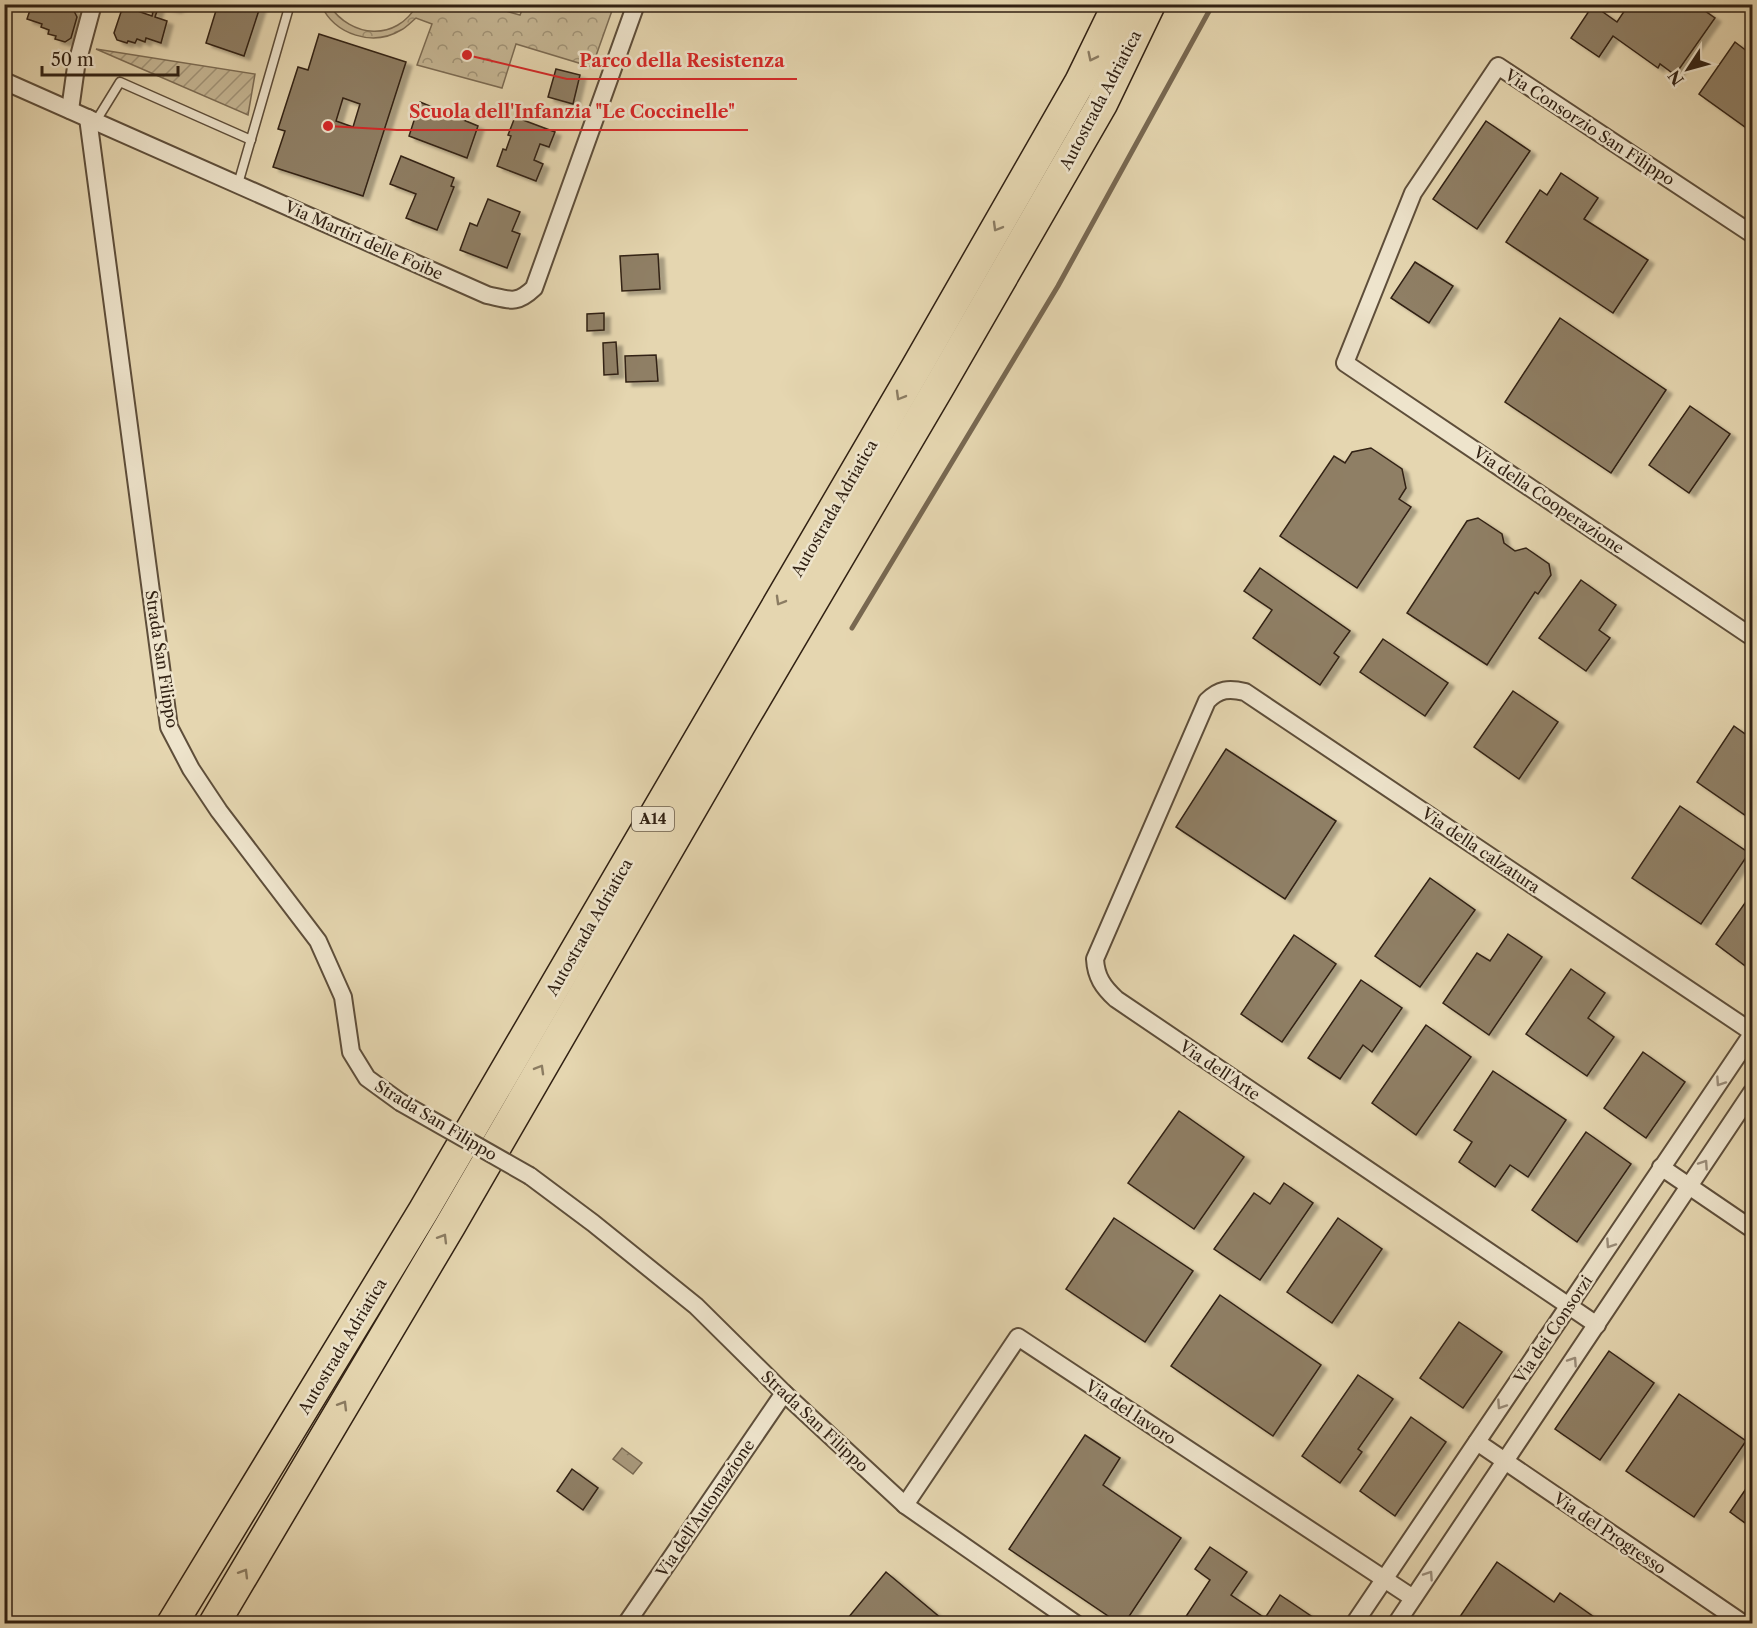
<svg xmlns="http://www.w3.org/2000/svg" width="1757" height="1628" viewBox="0 0 1757 1628" font-family="'Libre Caslon Text',serif">
	<style>
		.park { fill: url(#park-crowns); stroke: #7c6c54; stroke-width: 1.5 }
		.garden { fill: url(#garden-furrows); stroke: #7c6c54; stroke-width: 1.5 }
		.water { fill: url(#water-ripples); stroke: #786851; stroke-width: 1.5 }
		.lines { fill: none; stroke-linecap: round; stroke-linejoin: round }
		.stream { stroke: #786851; stroke-width: 5 }
		.building { fill: #8f7f65; stroke: #312113; stroke-width: 1.5; fill-rule: evenodd; filter: url(#shadow) }
		.service-casing { stroke: #5e4e3a; stroke-width: 11 }
		.minor-casing { stroke: #5e4e3a; stroke-width: 20 }
		.motorway-casing { stroke: #312113; stroke-width: 33 }
		.service { stroke: #eee4cc; stroke-width: 8 }
		.minor { stroke: #eee4cc; stroke-width: 16 }
		.motorway { stroke: #e5d6b0; stroke-width: 30 }
		.minor-bridge-casing { stroke: #5e4e3a; stroke-width: 20; stroke-linecap: butt }
		.minor-bridge { stroke: #eee4cc; stroke-width: 16 }
		.oneway { stroke: #8b7c62 }
		.oneway2 { stroke: #998c79 }
		.labels { text-anchor: middle; stroke-width: 5; stroke-linejoin: round; paint-order: stroke }
		.shield { fill: #eee4cc; stroke: #6a5c4a; stroke-width: 1.5 }
		.shield-label { font-size: 15px; font-weight: bold; fill: #312113 }
		.street-label { font-size: 16px; fill: #312113; stroke: #eee4cc }
		.leader { fill: none; stroke: #d62828; stroke-width: 2 }
		.callout-dot { fill: #d62828; stroke: #eee4cc; stroke-width: 2 }
		.callout-label { font-size: 18px; text-anchor: middle; font-weight: bold; fill: #d62828; stroke: #eee4cc; stroke-width: 5; stroke-linejoin: round; paint-order: stroke }
	</style>
	<defs>
		<pattern id="park-crowns" width="20" height="18" patternUnits="userSpaceOnUse" patternTransform="scale(1.5)"><rect width="20" height="18" fill="#c6b795"/><path d="M2 6a3 3 0 1 1 6 0M12 15a3 3 0 1 1 6 0" fill="none" stroke="#a19478"/></pattern>
		<pattern id="garden-furrows" width="10" height="10" patternUnits="userSpaceOnUse" patternTransform="scale(1.5)"><rect width="10" height="10" fill="#c6b795"/><path d="M-1 1l2-2M0 10L10 0M9 11l2-2" fill="none" stroke="#a19478"/></pattern>
		<pattern id="water-ripples" width="26" height="14" patternUnits="userSpaceOnUse" patternTransform="scale(1.5)"><rect width="26" height="14" fill="#a8987b"/><path d="M2 4q2-2 4 0t4 0M15 11q2-2 4 0t4 0" fill="none" stroke="#897c64"/></pattern>
		<filter id="shadow"><feDropShadow dx="6" dy="4" stdDeviation="1.5" flood-color="#0004"/></filter>
	</defs>
	<rect width="100%" height="100%" fill="#e5d6b0"/>
	<filter id="stains"><feTurbulence type="fractalNoise" baseFrequency=".00333" numOctaves="4"/><feColorMatrix values="0 0 0 0 .2 0 0 0 0 .09 0 0 0 0 .02 0 0 0 .5 -.17"/></filter>
	<radialGradient id="worn" r=".72"><stop offset=".6" stop-color="#630" stop-opacity="0"/><stop offset="1" stop-color="#630" stop-opacity=".3"/></radialGradient>
	<path class="park" d="M 321,5 L 329,5 C 351,38 396,42 417,5 L 483,5 L 520,15 L 524,5 L 614,5 L 592,67 L 516,44 L 502,88 L 417,65 L 432,24 L 416,18 C 411,22 407,27 401,30 C 373,47 335,35 321,5 Z"/>
	<polygon class="garden" points="96,49 255,74 248,115"/>
	<polygon class="water" points="622,1448 642,1463 633,1474 613,1459"/>
	<g class="lines">
		<polyline class="stream" points="852,628 1058,286 1213,4"/>
	</g>
	<g class="building">
		<polygon points="32,4 59,4 73,9 77,17 71,38 65,42 55,39 56,36 48,34 49,30 41,27 42,24 27,19"/>
		<polygon points="183,4 175,9 159,5 155,17 167,21 161,43 146,38 145,42 137,39 135,43 128,41 127,43 117,40 114,33 121,12 129,8 152,16 153,12 144,9 143,4"/>
		<polygon points="218,4 261,4 244,56 206,43"/>
		<polygon points="1629,4 1695,4 1715,18 1675,75 1660,64 1658,68 1613,36 1599,57 1571,38 1593,5 1617,22"/>
		<path d="M 319,34 L 406,62 L 363,196 L 273,167 L 285,131 L 278,129 L 298,67 L 308,70 ZM 343,98 L 360,104 L 353,127 L 336,121 Z"/>
		<polygon points="1735,42 1752,55 1752,132 1699,94"/>
		<polygon points="556,69 580,75 573,104 548,97"/>
		<polygon points="420,102 478,126 467,158 409,136"/>
		<polygon points="515,117 555,132 549,147 540,144 534,160 543,164 536,181 497,166 503,149 506,150 511,136 508,135"/>
		<polygon points="1486,121 1530,151 1477,229 1433,199"/>
		<polygon points="401,156 454,178 451,186 454,187 437,230 406,218 416,194 390,184"/>
		<polygon points="1561,173 1598,198 1584,219 1648,260 1613,313 1506,242 1540,190 1547,195"/>
		<polygon points="488,199 520,212 512,231 520,234 507,268 460,250 470,223 477,226"/>
		<polygon points="658,254 660,289 622,291 620,256"/>
		<polygon points="1415,262 1453,286 1429,323 1391,298"/>
		<polygon points="604,313 604,330 587,331 587,314"/>
		<polygon points="1560,318 1666,390 1611,473 1505,402"/>
		<polygon points="616,342 618,374 604,375 603,343"/>
		<polygon points="656,355 658,381 626,382 625,356"/>
		<polygon points="1690,406 1730,434 1689,493 1649,465"/>
		<polygon points="1371,448 1402,469 1406,488 1399,499 1411,507 1357,588 1280,536 1334,456 1345,463 1352,452"/>
		<polygon points="1478,518 1502,534 1504,543 1515,551 1526,548 1549,564 1551,575 1538,594 1535,592 1487,665 1407,613 1467,521"/>
		<polygon points="1260,568 1350,631 1334,653 1339,657 1320,685 1253,638 1272,610 1244,591"/>
		<polygon points="1581,580 1616,605 1599,630 1610,638 1586,671 1539,638"/>
		<polygon points="1383,639 1448,683 1425,716 1360,672"/>
		<polygon points="1513,691 1558,722 1519,779 1474,747"/>
		<polygon points="1734,726 1752,739 1752,820 1697,782"/>
		<polygon points="1226,749 1336,821 1285,899 1176,827"/>
		<polygon points="1680,806 1749,853 1701,924 1632,878"/>
		<polygon points="1430,878 1475,910 1420,987 1375,956"/>
		<polygon points="1752,893 1752,971 1716,944"/>
		<polygon points="1508,934 1542,957 1489,1035 1443,1003 1477,953 1490,961"/>
		<polygon points="1294,935 1336,964 1282,1042 1241,1014"/>
		<polygon points="1571,969 1605,993 1588,1018 1614,1037 1587,1076 1526,1034"/>
		<polygon points="1361,980 1402,1008 1372,1052 1363,1045 1340,1079 1308,1058"/>
		<polygon points="1426,1025 1471,1057 1416,1135 1372,1103"/>
		<polygon points="1643,1052 1685,1082 1646,1138 1604,1108"/>
		<polygon points="1493,1071 1566,1120 1528,1177 1510,1165 1495,1187 1459,1162 1472,1142 1454,1130"/>
		<polygon points="1179,1111 1244,1157 1194,1229 1128,1183"/>
		<polygon points="1586,1132 1631,1164 1577,1242 1532,1210"/>
		<polygon points="1284,1183 1313,1203 1260,1280 1214,1249 1254,1193 1270,1204"/>
		<polygon points="1114,1218 1193,1271 1145,1342 1066,1289"/>
		<polygon points="1338,1218 1382,1249 1332,1323 1287,1292"/>
		<polygon points="1220,1295 1321,1365 1273,1436 1171,1366"/>
		<polygon points="1459,1322 1502,1352 1463,1408 1420,1378"/>
		<polygon points="1609,1351 1654,1383 1600,1460 1555,1429"/>
		<polygon points="1358,1375 1393,1399 1358,1449 1362,1452 1340,1483 1302,1456"/>
		<polygon points="1679,1394 1746,1441 1694,1517 1626,1471"/>
		<polygon points="1411,1417 1446,1442 1395,1516 1360,1491"/>
		<polygon points="1085,1435 1120,1458 1103,1485 1181,1538 1124,1624 1120,1624 1009,1549"/>
		<polygon points="572,1469 598,1488 583,1510 557,1491"/>
		<polygon points="1752,1480 1752,1528 1730,1512"/>
		<polygon points="1210,1547 1247,1572 1231,1595 1265,1618 1280,1595 1320,1622 1319,1624 1181,1624 1210,1580 1195,1569"/>
		<polygon points="1497,1562 1554,1602 1560,1593 1604,1624 1455,1624"/>
		<polygon points="886,1572 948,1624 843,1624"/>
	</g>
	<g class="lines">
		<g class="service-casing">
			<g id="service">
				<polyline points="96,121 120,82 251,140"/>
				<polyline points="238,184 290,4"/>
			</g>
		</g>
		<g class="minor-casing">
			<g id="minor">
				<path d="M 4,81 L 487,295 C 510,300 516,305 534,288 L 636,4"/>
				<polyline points="70,110 76,67 93,4"/>
				<polyline points="88,118 169,727 191,769 219,811 318,941 343,997 351,1052 367,1078 400,1102"/>
				<polyline points="1752,234 1498,66 1413,193 1345,363 1752,637"/>
				<polyline points="1661,1167 1752,1229"/>
				<polyline points="530,1176 593,1223 696,1306 784,1393 905,1505 1076,1624"/>
				<path d="M 1597,1325 L 1116,999 C 1103,987 1096,977 1095,959 L 1207,701 C 1219,689 1229,688 1245,692 L 1752,1032"/>
				<polyline points="1477,1442 1744,1624"/>
				<polyline points="905,1505 1018,1337 1413,1598"/>
				<polyline points="626,1624 784,1393"/>
				<polyline points="1354,1624 1752,1034"/>
				<polyline points="1396,1624 1752,1092"/>
			</g>
		</g>
		<g class="motorway-casing">
			<g id="motorway">
				<polyline points="172,1624 424,1210 916,368 1080,82 1118,4"/>
				<polyline points="214,1624 450,1226 740,725 939,387 1102,104 1150,4"/>
			</g>
		</g>
		<use href="#service" class="service"/>
		<use href="#minor" class="minor"/>
		<use href="#motorway" class="motorway"/>
		<g class="minor-bridge-casing">
			<polyline id="minor-bridge" points="400,1102 530,1176"/>
		</g>
		<use href="#minor-bridge" class="minor-bridge"/>
	</g>
	<defs><path id="oneway-chevron" d="M-2-3.5L2.5 0L-2 3.5" fill="none" stroke-width="1.6" stroke-linecap="round" stroke-linejoin="round" transform="scale(1.5)"/></defs>
	<g class="oneway">
		<use href="#oneway-chevron" transform="translate(1092 57) rotate(116)"/>
		<use href="#oneway-chevron" transform="translate(997 227) rotate(120)"/>
		<use href="#oneway-chevron" transform="translate(900 396) rotate(120)"/>
		<use href="#oneway-chevron" transform="translate(780 601) rotate(120)"/>
		<use href="#oneway-chevron" transform="translate(540 1069) rotate(-60)"/>
		<use href="#oneway-chevron" transform="translate(443 1238) rotate(-59)"/>
		<use href="#oneway-chevron" transform="translate(343 1405) rotate(-59)"/>
		<use href="#oneway-chevron" transform="translate(244 1573) rotate(-59)"/>
	</g>
	<g class="oneway2">
		<use href="#oneway-chevron" transform="translate(1720 1082) rotate(124)"/>
		<use href="#oneway-chevron" transform="translate(1704 1164) rotate(-56)"/>
		<use href="#oneway-chevron" transform="translate(1610 1244) rotate(124)"/>
		<use href="#oneway-chevron" transform="translate(1573 1361) rotate(-56)"/>
		<use href="#oneway-chevron" transform="translate(1501 1405) rotate(124)"/>
		<use href="#oneway-chevron" transform="translate(1429 1575) rotate(-56)"/>
	</g>
	<g class="labels">
		<rect class="shield" x="632" y="807" width="42" height="24" rx="4.5"/>
		<g class="shield-label">
			<text x="653" y="824">A14</text>
		</g>
		<g class="street-label">
			<text transform="translate(1100 100) rotate(-62)" y="6">Autostrada Adriatica</text>
			<text transform="translate(1590 127) rotate(33)" y="6">Via Consorzio San Filippo</text>
			<text transform="translate(364 240) rotate(24)" y="6">Via Martiri delle Foibe</text>
			<text transform="translate(1549 500) rotate(34)" y="6">Via della Cooperazione</text>
			<text transform="translate(834 508) rotate(-60)" y="6">Autostrada Adriatica</text>
			<text transform="translate(162 659) rotate(81)" y="6">Strada San Filippo</text>
			<text transform="translate(1481 850) rotate(34)" y="6">Via della calzatura</text>
			<text transform="translate(589 927) rotate(-60)" y="6">Autostrada Adriatica</text>
			<text transform="translate(1220 1070) rotate(34)" y="6">Via dell'Arte</text>
			<text transform="translate(436 1120) rotate(31)" y="6">Strada San Filippo</text>
			<text transform="translate(1553 1329) rotate(-56)" y="6">Via dei Consorzi</text>
			<text transform="translate(342 1346) rotate(-59)" y="6">Autostrada Adriatica</text>
			<text transform="translate(1131 1412) rotate(33)" y="6">Via del lavoro</text>
			<text transform="translate(815 1421) rotate(43)" y="6">Strada San Filippo</text>
			<text transform="translate(705 1508) rotate(-56)" y="6">Via dell'Automazione</text>
			<text transform="translate(1610 1533) rotate(34)" y="6">Via del Progresso</text>
		</g>
	</g>
	<path class="leader" d="M467 55L567 79H797M328 126L397 130H748"/>
	<g class="callout-dot">
		<circle cx="467" cy="55" r="6"/>
		<circle cx="328" cy="126" r="6"/>
	</g>
	<g class="callout-label">
		<text x="682" y="67">Parco della Resistenza</text>
		<text x="572" y="118">Scuola dell'Infanzia "Le Coccinelle"</text>
	</g>
	<rect width="1757" height="1628" fill="none" stroke="#e5d6b0" stroke-width="24"/>
	<rect x="6" y="6" width="1745" height="1616" fill="none" stroke="#312113" stroke-width="3"/>
	<rect x="12" y="12" width="1733" height="1604" fill="none" stroke="#312113" stroke-width="1.5"/>
	<g transform="translate(1688 69) rotate(234)" stroke="#eee4cc" stroke-width="4.5" paint-order="stroke">
	<path d="M0-4.5L10 22L0 15L-10 22Z" fill="#312113"/>
	<text y="-9" font-size="16" font-weight="bold" text-anchor="middle" fill="#312113">N</text>
	</g>
	<path d="M42 66v9h136v-9" fill="none" stroke="#312113" stroke-width="3"/>
	<text x="51" y="66" font-size="18" fill="#312113" stroke="#eee4cc" stroke-width="4.5" paint-order="stroke">50 m</text>
	<rect width="100%" height="100%" filter="url(#stains)"/>
	<rect width="100%" height="100%" fill="url(#worn)"/>
</svg>
